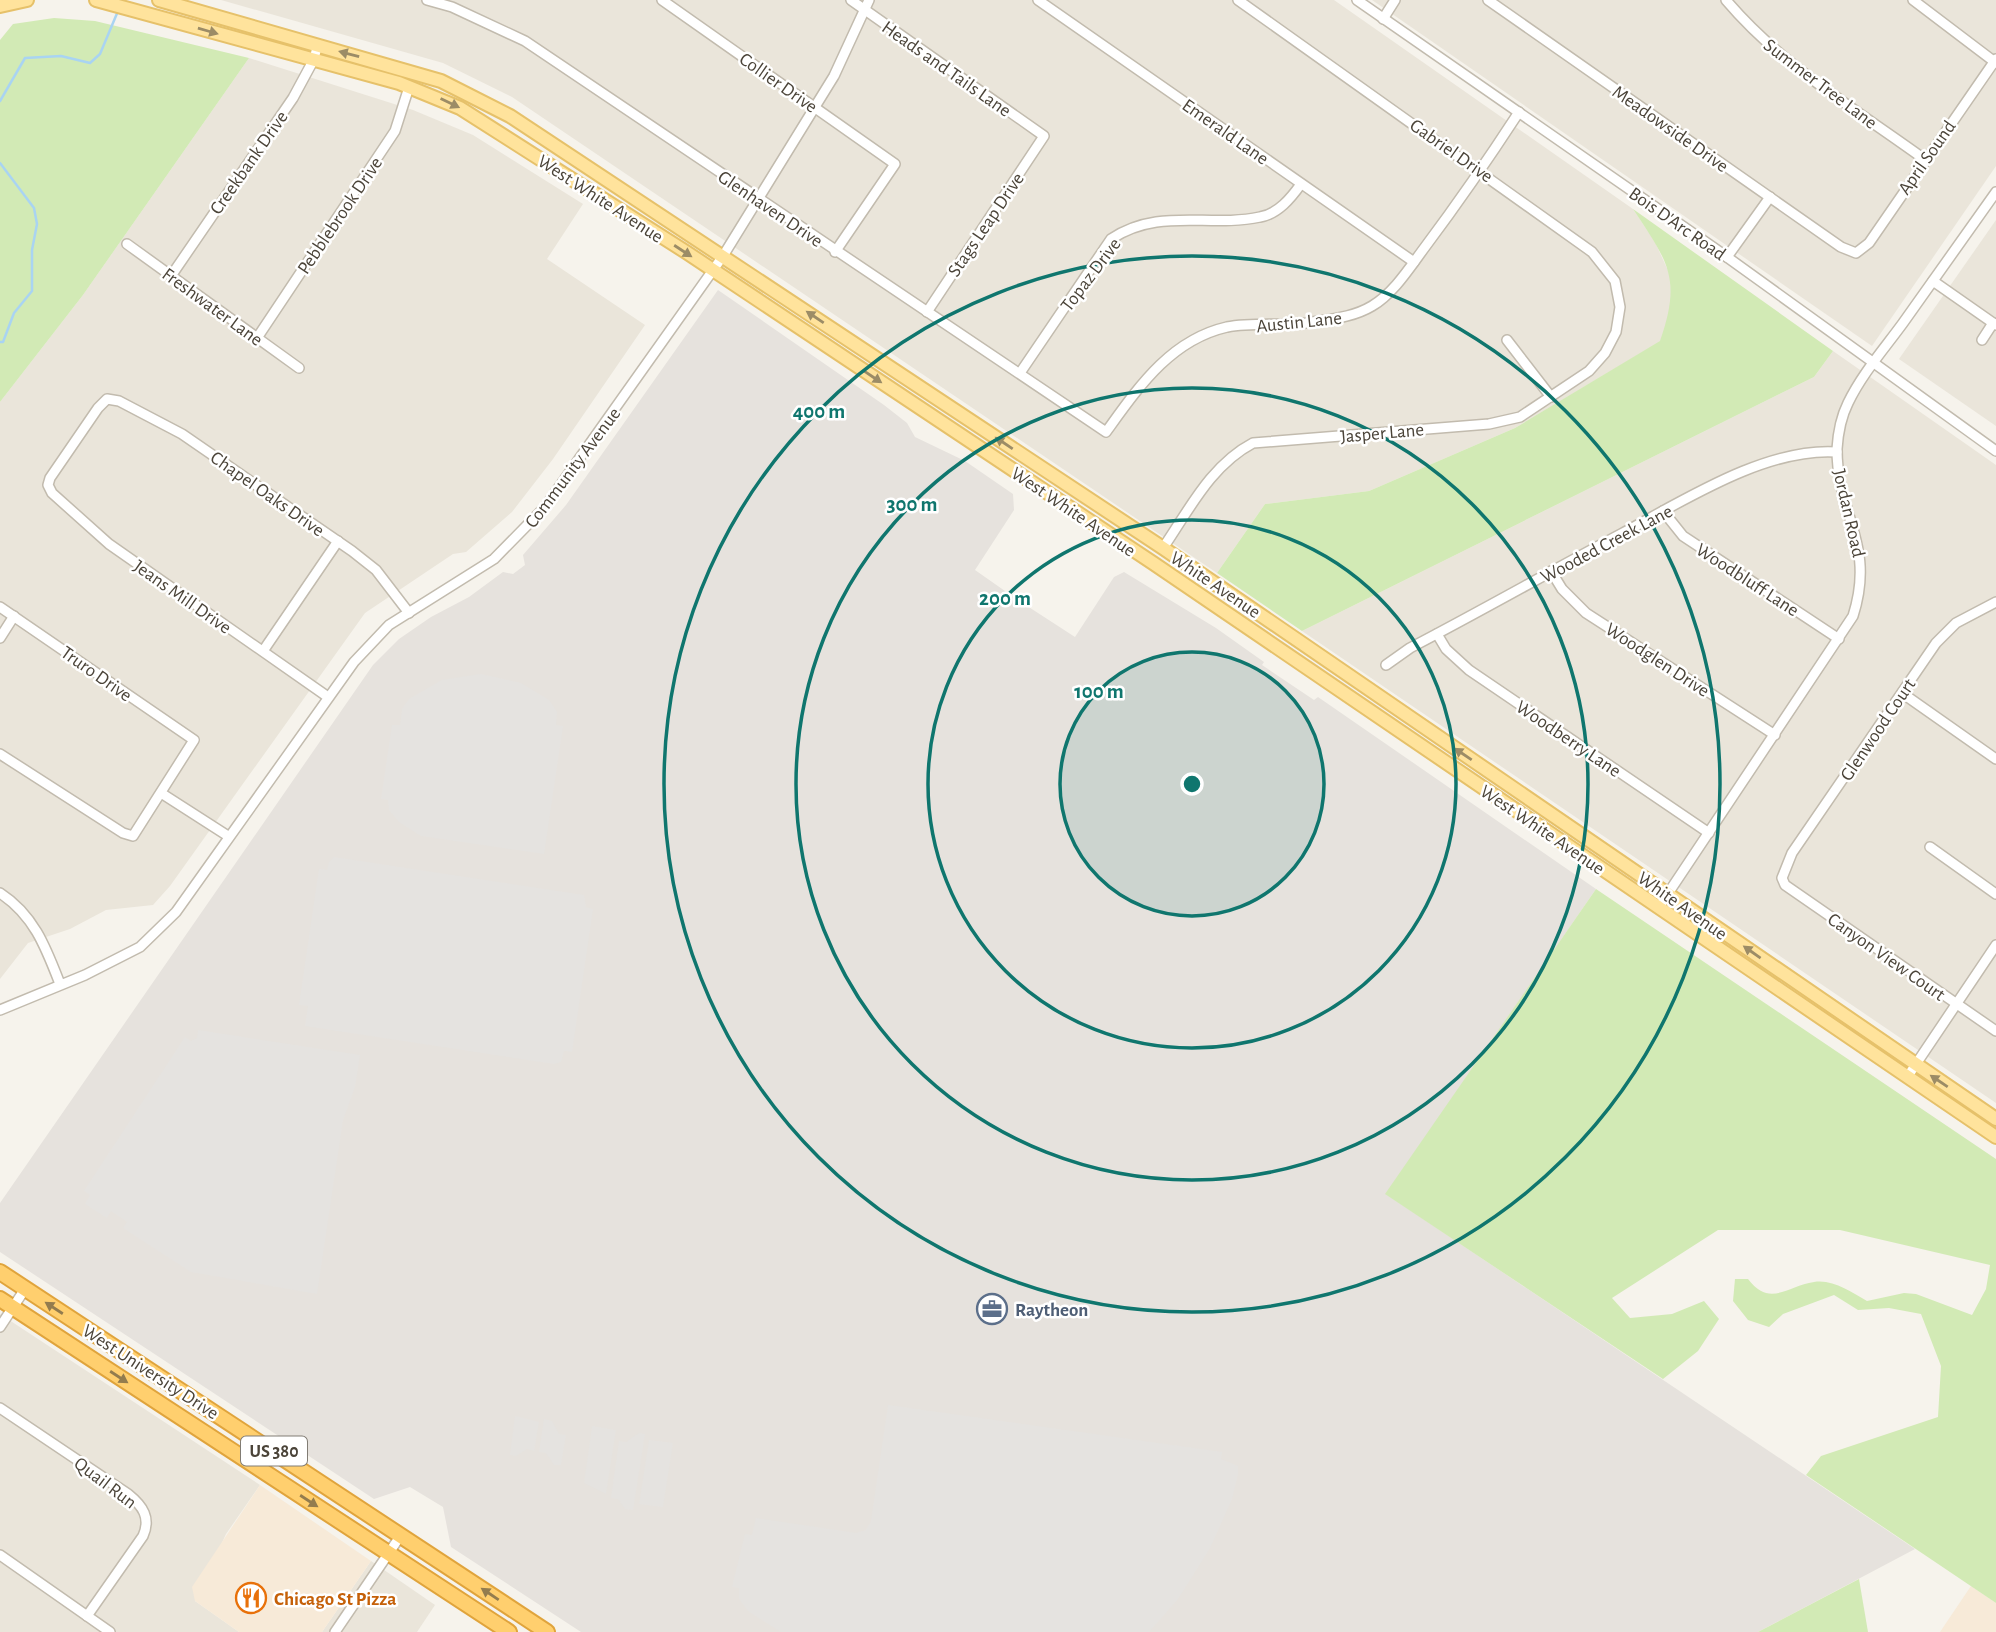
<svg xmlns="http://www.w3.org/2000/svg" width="1996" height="1632" viewBox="0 0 1996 1632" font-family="'Alegreya Sans',sans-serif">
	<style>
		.residential { fill: #eae5da }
		.commercial { fill: #f7ead8 }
		.industrial { fill: #e6e2dd }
		.green { fill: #d2eab5 }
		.parking { fill: #e5e3e0 }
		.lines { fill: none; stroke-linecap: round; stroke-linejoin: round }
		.stream { stroke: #a9d4f2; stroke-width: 2.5 }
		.minor-casing { stroke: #c2bbae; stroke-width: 12 }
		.major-casing { stroke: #e6c16a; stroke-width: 16 }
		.highway-casing { stroke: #e0a43c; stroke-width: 18 }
		.minor { stroke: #fff; stroke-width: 9 }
		.major { stroke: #ffe39c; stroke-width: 12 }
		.highway { stroke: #ffcf6e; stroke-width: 14 }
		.oneway { fill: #9c8c66 }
		.oneway2 { fill: #937c4e }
		.ring { fill: none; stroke: #0f766e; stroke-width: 3.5 }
		.labels { text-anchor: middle; stroke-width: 5; stroke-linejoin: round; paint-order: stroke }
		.shield { fill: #fff; stroke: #817c74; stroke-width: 2 }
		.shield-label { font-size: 18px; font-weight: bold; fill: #4b4439 }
		.street-label { font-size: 19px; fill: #4b4439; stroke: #fff }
		.service-label { font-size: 19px; font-weight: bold; fill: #4e5e75; stroke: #fff; text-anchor: start }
		.food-label { font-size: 19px; font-weight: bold; fill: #c56008; stroke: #fff; text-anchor: start }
		.centre { fill: #0f766e; stroke: #fff; stroke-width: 3.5 }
		.ring-label { font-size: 21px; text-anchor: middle; font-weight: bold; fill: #0f766e; stroke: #fff; stroke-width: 5; stroke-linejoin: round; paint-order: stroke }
	</style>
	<rect width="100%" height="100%" fill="#f6f3ec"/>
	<g class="residential">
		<polygon points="221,0 1334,0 1633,209 1655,242 1670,275 1672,306 1661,341 1515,428 1369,491 1265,504 1217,573 512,97 443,63"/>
		<polygon points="1372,0 1996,0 1996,166 1872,346"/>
		<polygon points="249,58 413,110 473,135 583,204 547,259 645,325 553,459 512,512 466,552 453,554 365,613 170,886 153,905 106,910 70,929 28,943 0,979 0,402 83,295"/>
		<polygon points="1996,220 1996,426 1899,359"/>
		<polygon points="1833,351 1996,465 1996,1103 1302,631 1814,377"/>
		<polygon points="0,1314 260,1485 226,1534 195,1601 239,1632 0,1632"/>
		<polygon points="371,1561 435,1605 417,1632 322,1632"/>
	</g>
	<g class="commercial">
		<polygon points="260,1485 371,1561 322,1632 239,1632 195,1601 192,1587"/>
		<polygon points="1971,1586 1996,1603 1996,1632 1940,1632"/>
	</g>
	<polygon class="industrial" points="718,290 884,405 907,423 915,437 965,461 1013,494 1014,510 975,570 1015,598 1075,637 1114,577 1124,572 1216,628 1264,662 1262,665 1314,700 1318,697 1596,889 1386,1194 1915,1549 1758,1632 581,1632 451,1547 443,1507 410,1487 374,1499 0,1252 0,1203 373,665 399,639 431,617 469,597 503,572 513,574 525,565 523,555 566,505"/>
	<g class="green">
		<polygon points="54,18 95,21 249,58 83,295 0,402 0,40 13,24"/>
		<path d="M 1633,209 L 1833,351 L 1814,377 L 1302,631 L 1217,573 L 1265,504 L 1369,491 L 1515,428 L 1660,341 C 1682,278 1668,262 1633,209 Z"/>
		<path d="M 1596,889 L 1996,1159 L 1996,1603 L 1806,1475 L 1821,1456 L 1938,1417 L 1941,1366 L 1921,1314 L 1889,1308 L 1858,1310 L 1834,1295 L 1783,1314 L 1769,1327 L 1748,1320 L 1733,1301 L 1735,1279 L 1748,1279 C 1770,1308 1787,1286 1814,1282 C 1833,1279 1851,1292 1867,1301 L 1904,1293 L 1916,1294 L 1972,1315 L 1986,1289 L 1990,1265 L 1840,1230 L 1718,1230 L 1612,1298 L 1630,1318 L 1672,1314 L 1704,1301 L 1719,1319 L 1698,1351 L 1663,1379 L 1385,1194 Z"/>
		<polygon points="1859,1579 1868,1632 1758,1632"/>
	</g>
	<g class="parking">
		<polygon points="481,674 521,683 549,700 557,712 556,725 563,726 544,854 421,836 399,822 389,810 388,800 381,799 392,725 400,725 402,709 409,699 442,680"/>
		<polygon points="334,857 584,895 586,907 593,909 572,1052 564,1051 561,1062 554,1064 305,1026 308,1006 299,1005 319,869 327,870 329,862"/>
		<polygon points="198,1030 360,1055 355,1087 343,1120 317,1294 191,1272 123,1228 127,1222 111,1211 107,1218 85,1204 90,1195 84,1191 185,1037 191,1041 197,1038"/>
		<polygon points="888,1405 1222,1452 1221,1459 1238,1466 1238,1474 1232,1499 1210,1548 1178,1599 1149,1632 781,1632 748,1611 739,1599 739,1588 732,1587 745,1534 752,1535 756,1518 856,1533 866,1530 871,1521"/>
		<polygon points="515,1416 539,1422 534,1451 527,1449 516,1456 510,1455"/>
		<polygon points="544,1419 552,1421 559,1434 566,1435 561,1465 554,1465 546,1453 539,1452"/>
		<polygon points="592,1426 616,1430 606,1494 584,1483"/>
		<polygon points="639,1433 645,1434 633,1510 625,1509 618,1499 611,1498 619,1441 626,1442"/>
		<polygon points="649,1440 673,1443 663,1507 639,1504"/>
	</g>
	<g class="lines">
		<g class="stream">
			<polyline points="0,101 25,58 61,56 90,63 100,54 118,11"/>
			<polyline points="0,163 34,208 37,224 32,250 32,291 14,313 3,342 0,342"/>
		</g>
		<g class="minor-casing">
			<g id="minor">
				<path d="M 427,0 L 452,7 L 525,41 L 1106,432 C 1138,388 1170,340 1227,327 C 1252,322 1281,326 1306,323 C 1329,319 1352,318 1372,306 C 1394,293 1410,267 1425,247 C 1458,203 1489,158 1519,112"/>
				<polyline points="662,0 895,164 835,252"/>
				<polyline points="851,0 1044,136 927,312"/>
				<polyline points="1038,0 1414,262"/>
				<polyline points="1357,0 1727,257 1996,451"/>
				<polyline points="1488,0 1841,247 1856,253 1869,243 1996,59"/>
				<path d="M 1726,0 C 1781,65 1855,109 1924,159"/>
				<polyline points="1913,0 1996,63"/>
				<polyline points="1383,19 1395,0"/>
				<polyline points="127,244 299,368"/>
				<polyline points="1727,257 1770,197"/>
				<polyline points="171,276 293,98 313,61 318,45"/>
				<polyline points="1933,281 1996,325"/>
				<polyline points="257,338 395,131 409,87"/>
				<polyline points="1507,340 1551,397"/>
				<polyline points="1982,340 1993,323"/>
				<path d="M 1020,373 L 1111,239 C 1159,207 1208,228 1260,217 C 1278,214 1291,198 1301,184"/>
				<polyline points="1663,511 1683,536 1839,639"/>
				<path d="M 1163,548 C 1189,510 1211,465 1253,443 L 1489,424 L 1520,417 L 1589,371 L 1605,353 L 1616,332 L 1620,307 L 1615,281 L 1592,252 L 1238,0"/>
				<polyline points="1551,571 1562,589 1586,613 1775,735"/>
				<polyline points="1996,602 1956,623 1936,643 1792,853 1782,878 1785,885 1996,1031"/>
				<polyline points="0,607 194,740 133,836 123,833 0,754"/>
				<polyline points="1437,634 1446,649 1469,670 1709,833"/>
				<polyline points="0,638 14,616"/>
				<polyline points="263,651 338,541"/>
				<path d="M 1386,665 L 1410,648 C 1481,611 1551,571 1621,534 C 1683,501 1766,447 1837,452"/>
				<polyline points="1902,693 1996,759"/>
				<polyline points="328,697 109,544 52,493 48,485 50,478 98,408 107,399 119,401 182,434 352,551 376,570 409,613"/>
				<polyline points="161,793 228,836"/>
				<polyline points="1930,847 1996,894"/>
				<path d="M 0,893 C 34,915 46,948 60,984"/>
				<path d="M 1659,907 L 1853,616 C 1876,544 1837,516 1837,449 C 1838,433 1841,417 1848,403 C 1862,374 1884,349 1903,323 C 1934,280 1965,236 1996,192"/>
				<polyline points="0,1010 85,975 140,947 176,912 354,662 389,625 494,559 545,507 723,256 834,76 869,0"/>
				<polyline points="1908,1076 1996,945"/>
				<polyline points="0,1327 25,1289"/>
				<path d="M 0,1408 L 128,1494 C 143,1506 151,1518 143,1536 L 87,1616"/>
				<polyline points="0,1555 110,1632"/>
				<polyline points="335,1632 401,1535"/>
			</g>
		</g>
		<g class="major-casing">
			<g id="major">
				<polyline points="96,0 399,83 460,108 686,252 1153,563 1996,1137"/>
				<polyline points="159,0 441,81 510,116 1163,548 1996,1119"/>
				<polyline points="0,6 27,0"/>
			</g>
		</g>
		<g class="highway-casing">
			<g id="highway">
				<polyline points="0,1272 547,1632"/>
				<polyline points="0,1299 509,1632"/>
			</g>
		</g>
		<use href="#minor" class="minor"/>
		<use href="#major" class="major"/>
		<use href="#highway" class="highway"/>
	</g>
	<defs><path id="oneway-solid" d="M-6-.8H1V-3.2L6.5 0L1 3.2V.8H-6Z" transform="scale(1.75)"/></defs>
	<g class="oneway">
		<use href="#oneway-solid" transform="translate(208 31) rotate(16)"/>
		<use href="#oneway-solid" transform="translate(349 54) rotate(-165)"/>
		<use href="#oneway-solid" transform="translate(450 103) rotate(26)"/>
		<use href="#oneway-solid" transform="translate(683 251) rotate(33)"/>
		<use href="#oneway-solid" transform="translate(815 317) rotate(-146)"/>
		<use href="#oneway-solid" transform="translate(873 377) rotate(34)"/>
		<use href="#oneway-solid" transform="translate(1004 443) rotate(-146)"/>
		<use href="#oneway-solid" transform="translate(1463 754) rotate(-146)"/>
		<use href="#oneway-solid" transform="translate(1752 952) rotate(-145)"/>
		<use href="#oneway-solid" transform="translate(1939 1081) rotate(-146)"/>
	</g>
	<g class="oneway2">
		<use href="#oneway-solid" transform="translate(54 1308) rotate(-147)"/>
		<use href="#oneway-solid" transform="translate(119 1377) rotate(33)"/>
		<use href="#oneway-solid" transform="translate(309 1501) rotate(33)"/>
		<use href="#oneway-solid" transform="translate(490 1594) rotate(-146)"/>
	</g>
	<circle cx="1192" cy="784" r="132" fill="#0f766e" fill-opacity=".12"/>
	<g class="ring">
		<circle cx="1192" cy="784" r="132"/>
		<circle cx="1192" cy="784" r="264"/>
		<circle cx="1192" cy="784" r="396"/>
		<circle cx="1192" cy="784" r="528"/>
	</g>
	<defs>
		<g id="office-ring" transform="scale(1.575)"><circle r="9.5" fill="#fff" stroke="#5c6f8a" stroke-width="1.5"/><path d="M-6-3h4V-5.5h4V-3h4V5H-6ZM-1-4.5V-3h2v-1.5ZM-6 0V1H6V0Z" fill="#5c6f8a"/></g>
		<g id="restaurant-ring" transform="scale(1.575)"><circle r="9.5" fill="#fff" stroke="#e8710a" stroke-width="1.5"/><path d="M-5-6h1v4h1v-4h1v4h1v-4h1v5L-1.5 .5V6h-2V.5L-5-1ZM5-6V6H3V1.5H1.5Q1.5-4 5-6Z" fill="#e8710a"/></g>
	</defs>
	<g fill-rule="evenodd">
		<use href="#office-ring" x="992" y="1309"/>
		<use href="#restaurant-ring" x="251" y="1598"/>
	</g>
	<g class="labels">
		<rect class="shield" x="241" y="1436.5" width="66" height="29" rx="5"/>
		<g class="shield-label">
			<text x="274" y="1457">US 380</text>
		</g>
		<g class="street-label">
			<text transform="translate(947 68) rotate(35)" y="7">Heads and Tails Lane</text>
			<text transform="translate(779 82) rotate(35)" y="7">Collier Drive</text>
			<text transform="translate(1821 83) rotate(37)" y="7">Summer Tree Lane</text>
			<text transform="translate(1671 128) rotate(35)" y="7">Meadowside Drive</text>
			<text transform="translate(1226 131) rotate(35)" y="7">Emerald Lane</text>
			<text transform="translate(1452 150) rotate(35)" y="7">Gabriel Drive</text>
			<text transform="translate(1926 157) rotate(-55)" y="7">April Sound</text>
			<text transform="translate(248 162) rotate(-55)" y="7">Creekbank Drive</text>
			<text transform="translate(601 198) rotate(33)" y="7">West White Avenue</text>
			<text transform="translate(771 208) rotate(34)" y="7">Glenhaven Drive</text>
			<text transform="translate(339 215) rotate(-56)" y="7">Pebblebrook Drive</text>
			<text transform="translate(1678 223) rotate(35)" y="7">Bois D'Arc Road</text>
			<text transform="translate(985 224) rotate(-56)" y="7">Stags Leap Drive</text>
			<text transform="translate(1090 274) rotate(-53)" y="7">Topaz Drive</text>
			<text transform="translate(213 306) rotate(36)" y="7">Freshwater Lane</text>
			<text transform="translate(1299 321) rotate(-6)" y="7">Austin Lane</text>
			<text transform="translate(1382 432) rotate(-5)" y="7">Jasper Lane</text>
			<text transform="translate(572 467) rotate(-53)" y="7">Community Avenue</text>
			<text transform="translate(268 493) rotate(35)" y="7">Chapel Oaks Drive</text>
			<text transform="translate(1074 511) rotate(34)" y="7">West White Avenue</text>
			<text transform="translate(1850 513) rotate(77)" y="7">Jordan Road</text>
			<text transform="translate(1606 543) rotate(-28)" y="7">Wooded Creek Lane</text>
			<text transform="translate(1748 579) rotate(33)" y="7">Woodbluff Lane</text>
			<text transform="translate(1216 584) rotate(34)" y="7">White Avenue</text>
			<text transform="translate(183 596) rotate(35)" y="7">Jeans Mill Drive</text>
			<text transform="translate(1658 659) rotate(33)" y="7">Woodglen Drive</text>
			<text transform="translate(97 673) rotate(35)" y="7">Truro Drive</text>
			<text transform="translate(1877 729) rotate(-56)" y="7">Glenwood Court</text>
			<text transform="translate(1569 738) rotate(34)" y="7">Woodberry Lane</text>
			<text transform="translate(1543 829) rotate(34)" y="7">West White Avenue</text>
			<text transform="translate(1683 905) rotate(35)" y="7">White Avenue</text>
			<text transform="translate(1887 956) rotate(35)" y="7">Canyon View Court</text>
			<text transform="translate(151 1371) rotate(33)" y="7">West University Drive</text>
			<text transform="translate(106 1482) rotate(37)" y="7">Quail Run</text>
		</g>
		<g class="service-label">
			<text x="1015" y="1316">Raytheon</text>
		</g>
		<g class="food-label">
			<text x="274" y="1605">Chicago St Pizza</text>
		</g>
	</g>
	<circle cx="1192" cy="784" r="10" class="centre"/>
	<g class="ring-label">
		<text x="819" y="418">400 m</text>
		<text x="912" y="511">300 m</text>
		<text x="1005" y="605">200 m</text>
		<text x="1099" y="698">100 m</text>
	</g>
</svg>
